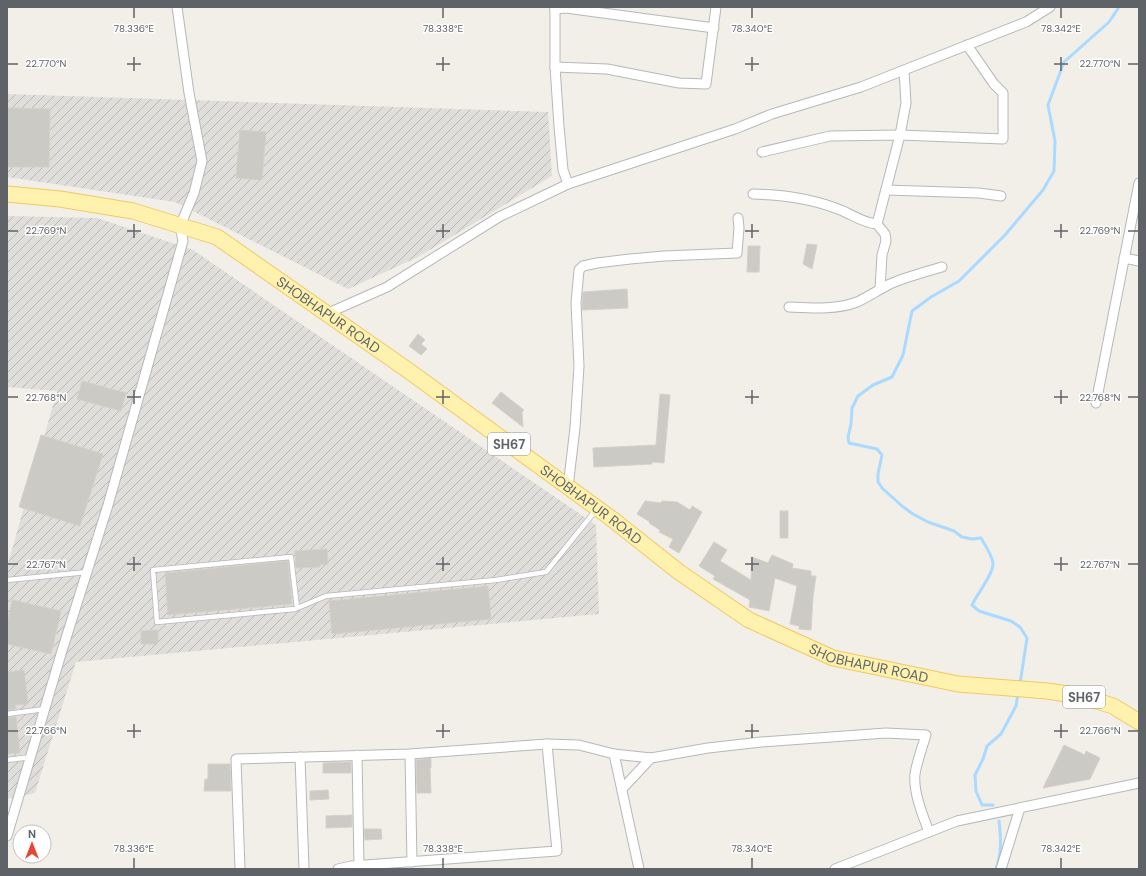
<svg xmlns="http://www.w3.org/2000/svg" width="1146" height="876" viewBox="0 0 1146 876" font-family="'DM Sans',sans-serif">
	<style>
		.industrial { fill: url(#industrial-furrows) }
		.lines { fill: none; stroke-linecap: round; stroke-linejoin: round }
		.stream { stroke: #aadaff; stroke-width: 3 }
		.building { fill: #cccac5; stroke: #d6d1c6 }
		.lane-casing { stroke: #b5b8bc; stroke-width: 6 }
		.street-casing { stroke: #b5b8bc; stroke-width: 11 }
		.primary-casing { stroke: #f2c960; stroke-width: 17 }
		.lane { stroke: #fff; stroke-width: 4.5 }
		.street { stroke: #fff; stroke-width: 9 }
		.primary { stroke: #fff2af; stroke-width: 15 }
		.ticks { fill: none; stroke: #5f6368; stroke-width: 1.5 }
		.labels { text-anchor: middle; stroke-width: 3; stroke-linejoin: round; paint-order: stroke }
		.shield { fill: #fff; stroke: #8f9295; stroke-width: 1 }
		.shield-label { font-size: 13px; font-weight: bold; fill: #5f6368 }
		.street-label { font-size: 14px; fill: #5f6368; stroke: #fff }
		.ticks-label { font-size: 10px; text-anchor: middle; fill: #5f6368; stroke: #fff; stroke-width: 3; stroke-linejoin: round; paint-order: stroke }
	</style>
	<defs>
		<pattern id="industrial-furrows" width="10" height="10" patternUnits="userSpaceOnUse"><rect width="10" height="10" fill="#e0deda"/><path d="M-1 1l2-2M0 10L10 0M9 11l2-2" fill="none" stroke="#b9b8b5"/></pattern>
	</defs>
	<rect width="100%" height="100%" fill="#f1efe8"/>
	<g class="industrial">
		<polygon points="7,94 548,112 552,176 418,257 348,289 175,202 7,177"/>
		<polygon points="7,216 97,218 193,250 596,525 599,614 76,662 35,793 7,799 7,567 57,391 7,387"/>
	</g>
	<g class="lines">
		<g class="stream">
			<path d="M 1020,684 L 1027,638 L 1020,627 L 1011,621 L 979,611 L 972,605 C 977,594 994,573 993,563 C 992,555 985,545 981,538 L 972,539 L 962,537 L 954,531 L 928,522 L 913,514 L 902,506 L 882,488 L 878,482 L 878,474 L 882,455 L 877,449 L 849,443 L 848,437 L 851,424 L 852,408 L 858,396 L 873,385 L 892,377 L 903,355 L 912,311 L 931,297 L 959,281 L 1005,235 L 1043,190 L 1054,171 L 1055,141 L 1048,105 L 1064,62 L 1109,22 L 1119,7"/>
			<polyline points="993,805 982,805 976,791 975,775 983,759 987,746 1001,734 1016,706 1018,693"/>
			<path d="M 996,869 C 1002,852 1001,838 999,821"/>
		</g>
	</g>
	<g class="building">
		<polygon points="7,108 50,109 49,167 7,167"/>
		<polygon points="240,130 266,132 262,180 236,178"/>
		<polygon points="807,244 817,245 812,269 803,264"/>
		<polygon points="748,246 760,246 759,272 747,272"/>
		<polygon points="627,289 628,308 582,310 583,292"/>
		<polygon points="418,334 425,340 421,344 427,349 421,355 409,346"/>
		<polygon points="82,381 126,393 121,411 77,399"/>
		<polygon points="501,392 524,410 522,412 523,427 492,403"/>
		<polygon points="660,394 670,395 664,463 652,462 652,464 594,467 593,448 656,445"/>
		<polygon points="41,435 103,454 80,526 19,507"/>
		<polygon points="645,501 661,503 662,501 677,502 690,510 692,506 702,512 679,553 669,547 673,539 659,532 660,530 649,523 650,522 637,514"/>
		<rect x="780" y="511" width="8" height="27"/>
		<polygon points="714,542 727,550 720,561 751,580 752,557 768,563 772,555 793,564 792,568 811,571 811,576 816,576 813,597 811,630 799,629 799,626 790,624 797,586 775,578 769,611 749,607 750,600 713,579 715,576 699,566"/>
		<polygon points="327,549 328,564 320,565 320,567 296,568 295,551"/>
		<polygon points="288,561 292,604 168,615 165,573"/>
		<polygon points="488,586 491,619 332,634 329,601"/>
		<polygon points="12,600 61,611 51,654 7,644 7,624"/>
		<polygon points="158,630 158,644 141,644 141,631"/>
		<polygon points="24,670 28,704 15,705 16,709 7,710 7,672"/>
		<polygon points="16,717 20,753 7,754 7,718"/>
		<polygon points="1064,745 1085,755 1086,751 1100,758 1090,779 1043,788"/>
		<polygon points="431,758 431,768 430,768 431,793 417,793 416,760"/>
		<polygon points="351,762 351,773 323,773 323,763"/>
		<polygon points="208,764 230,764 231,791 204,791 205,779 208,779"/>
		<polygon points="328,790 329,799 310,800 310,791"/>
		<polygon points="352,815 352,827 326,828 326,816"/>
		<polygon points="364,829 381,829 382,839 365,840"/>
	</g>
	<g class="lines">
		<g class="lane-casing">
			<g id="lane">
				<polyline points="7,580 87,572"/>
				<polyline points="297,608 291,557 153,570 157,622 295,609 326,596 496,580 546,572 596,510"/>
				<polyline points="7,714 45,709"/>
				<polyline points="7,760 31,757"/>
			</g>
		</g>
		<g class="street-casing">
			<g id="street">
				<polyline points="555,7 555,67 559,126 563,170 568,184"/>
				<polyline points="555,9 566,8 714,28"/>
				<polyline points="555,67 607,69 679,83 706,84 716,7"/>
				<polyline points="762,152 830,136 900,135 1003,139 1003,93 994,84 967,45"/>
				<polyline points="886,190 979,193 1001,196"/>
				<path d="M 753,194 C 783,195 809,198 838,209 C 852,214 862,223 877,224 L 885,234 L 886,241 L 882,255 L 880,289"/>
				<polyline points="877,224 900,135 906,103 904,71"/>
				<polyline points="1124,258 1139,261"/>
				<path d="M 789,307 C 811,308 836,310 857,302 C 868,297 878,290 890,284 C 906,277 925,272 942,267"/>
				<polyline points="326,314 387,287 499,217 568,184 735,129 772,114 861,87 1026,22 1050,7"/>
				<polyline points="1096,403 1139,183"/>
				<polyline points="568,487 575,428 579,366 576,303 579,270 583,266 597,263 630,259 664,256 737,253 739,228 738,218"/>
				<polyline points="410,754 412,862"/>
				<path d="M 614,754 L 651,758 L 708,748 L 761,742 L 886,733 L 926,735 C 922,748 917,761 915,774 C 913,792 923,816 929,832"/>
				<polyline points="357,755 359,866"/>
				<polyline points="300,757 304,869"/>
				<polyline points="622,789 651,758"/>
				<polyline points="7,836 61,654 108,505 183,241 180,226 194,193 202,161 189,93 177,7"/>
				<polyline points="240,869 236,759 410,754 547,744 579,745 614,754 639,869"/>
				<polyline points="338,869 351,866 557,851 547,744"/>
				<polyline points="835,869 957,821 1139,783"/>
				<polyline points="1001,869 1020,808"/>
			</g>
		</g>
		<g class="primary-casing">
			<g id="primary">
				<path id="s1" d="M 7,194 L 60,199 L 133,211 L 217,237 L 409,371 L 612,519 L 679,572 L 749,620 L 833,658 L 958,684 L 1047,691 L 1081,696 L 1113,706 L 1139,722"/>
			</g>
		</g>
		<use href="#lane" class="lane"/>
		<use href="#street" class="street"/>
		<use href="#primary" class="primary"/>
	</g>
	<path class="ticks" d="M 134,8 L 134,18M 443,8 L 443,18M 752,8 L 752,18M 1061,8 L 1061,18M 134,57 L 134,71M 443,57 L 443,71M 752,57 L 752,71M 1061,57 L 1061,71M 8,64 L 18,64M 127,64 L 141,64M 436,64 L 450,64M 745,64 L 759,64M 1054,64 L 1068,64M 1128,64 L 1138,64M 134,224 L 134,238M 443,224 L 443,238M 752,224 L 752,238M 1061,224 L 1061,238M 8,231 L 18,231M 127,231 L 141,231M 436,231 L 450,231M 745,231 L 759,231M 1054,231 L 1068,231M 1128,231 L 1138,231M 134,390 L 134,404M 443,390 L 443,404M 752,390 L 752,404M 1061,390 L 1061,404M 8,397 L 18,397M 127,397 L 141,397M 436,397 L 450,397M 745,397 L 759,397M 1054,397 L 1068,397M 1128,397 L 1138,397M 134,557 L 134,571M 443,557 L 443,571M 752,557 L 752,571M 1061,557 L 1061,571M 8,564 L 18,564M 127,564 L 141,564M 436,564 L 450,564M 745,564 L 759,564M 1054,564 L 1068,564M 1128,564 L 1138,564M 134,724 L 134,738M 443,724 L 443,738M 752,724 L 752,738M 1061,724 L 1061,738M 8,731 L 18,731M 127,731 L 141,731M 436,731 L 450,731M 745,731 L 759,731M 1054,731 L 1068,731M 1128,731 L 1138,731M 134,858 L 134,868M 443,858 L 443,868M 752,858 L 752,868M 1061,858 L 1061,868"/>
	<g class="labels">
		<g class="shield">
			<rect x="488" y="433" width="42" height="22" rx="3"/>
			<rect x="1063" y="686" width="42" height="22" rx="3"/>
		</g>
		<g class="shield-label">
			<text x="509" y="449">SH67</text>
			<text x="1084" y="702">SH67</text>
		</g>
		<g class="street-label">
			<text dy="5" stroke="none"><textPath href="#s1" startOffset="351">SHOBHAPUR ROAD</textPath></text>
			<text dy="5" stroke="none"><textPath href="#s1" startOffset="675">SHOBHAPUR ROAD</textPath></text>
			<text dy="5" stroke="none"><textPath href="#s1" startOffset="999">SHOBHAPUR ROAD</textPath></text>
		</g>
	</g>
	<g class="ticks-label">
		<text x="134" y="32">78.336°E</text>
		<text x="443" y="32">78.338°E</text>
		<text x="752" y="32">78.340°E</text>
		<text x="1061" y="32">78.342°E</text>
		<text x="46" y="67">22.770°N</text>
		<text x="1100" y="67">22.770°N</text>
		<text x="46" y="234">22.769°N</text>
		<text x="1100" y="234">22.769°N</text>
		<text x="46" y="401">22.768°N</text>
		<text x="1100" y="401">22.768°N</text>
		<text x="46" y="568">22.767°N</text>
		<text x="1100" y="568">22.767°N</text>
		<text x="46" y="734">22.766°N</text>
		<text x="1100" y="734">22.766°N</text>
		<text x="134" y="852">78.336°E</text>
		<text x="443" y="852">78.338°E</text>
		<text x="752" y="852">78.340°E</text>
		<text x="1061" y="852">78.342°E</text>
	</g>
	<rect width="1146" height="876" fill="none" stroke="#5f6368" stroke-width="16"/>
	<g transform="translate(32 844)"><circle r="19" fill="#ffffff" stroke="#bfc1c3"/>
	<path d="M0-3L7 15L0 10L-7 15Z" fill="#ea4335"/>
	<text y="-6" font-size="11" font-weight="bold" text-anchor="middle" fill="#5f6368">N</text>
	</g>
</svg>
